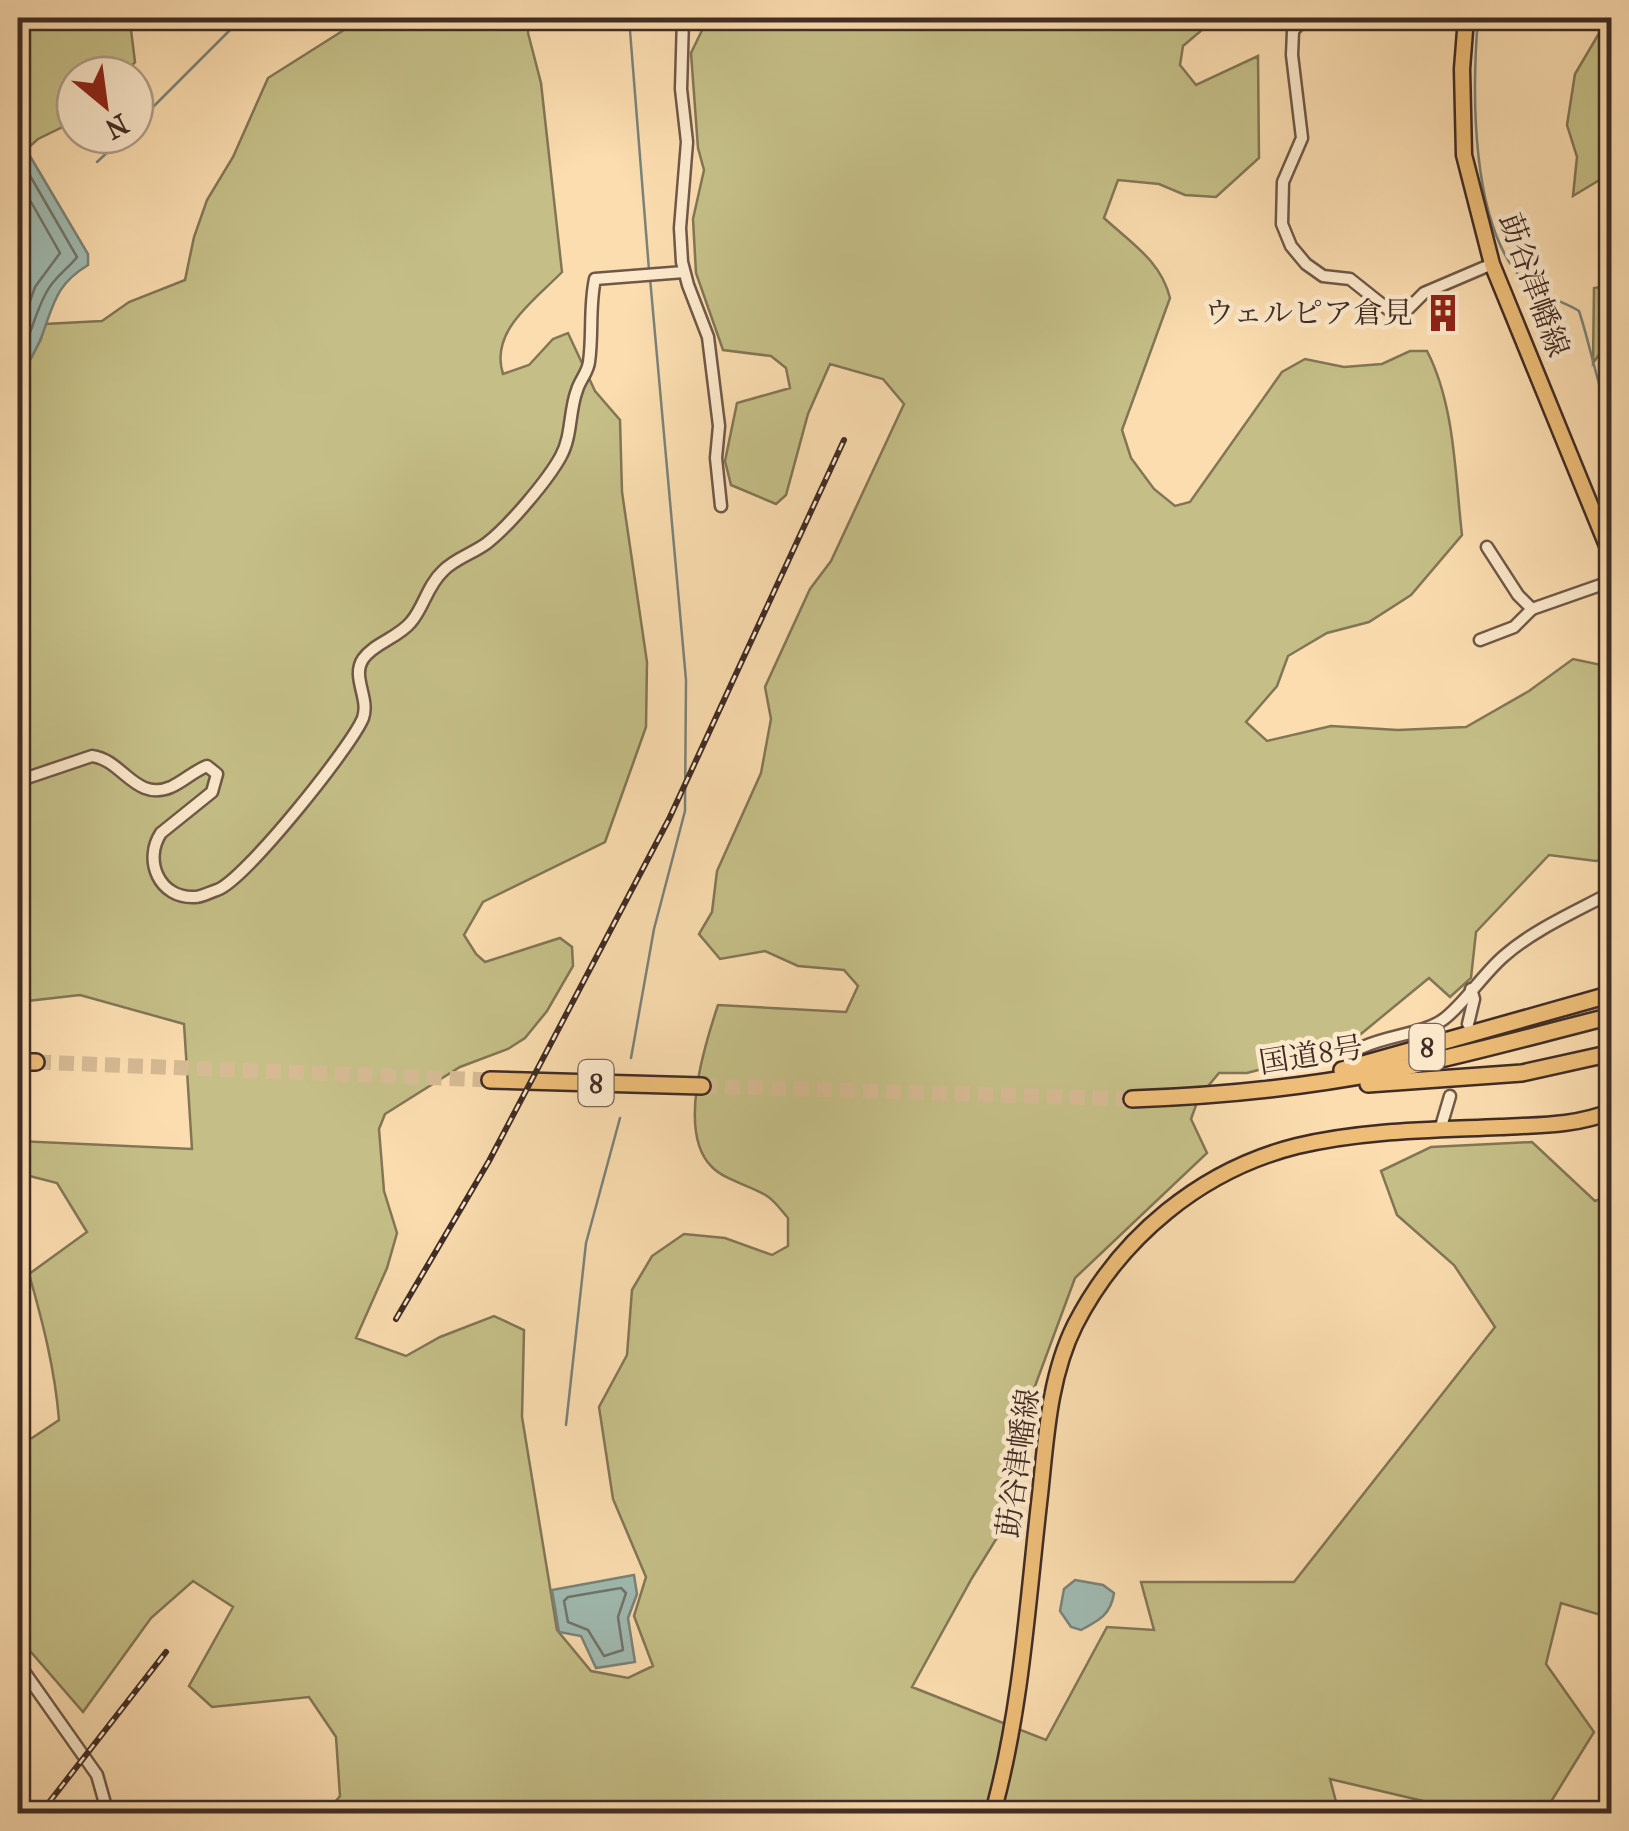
<svg xmlns="http://www.w3.org/2000/svg" width="1629" height="1831" viewBox="0 0 1629 1831" font-family="'IM FELL French Canon','Noto Serif JP',serif">
	<style>
		.green { fill: #c5bf87; stroke: #827656; stroke-width: 2.5 }
		.water { fill: #a0bbb2; stroke: #7a827a; stroke-width: 2.5 }
		.lines { fill: none; stroke-linecap: round; stroke-linejoin: round }
		.shore { stroke: #70746c; stroke-width: 2.5 }
		.stream { stroke: #7a827a; stroke-width: 2.5 }
		.river { stroke: #a0bbb2; stroke-width: 18 }
		.highway-tunnel { stroke: #d6ba94; stroke-width: 15; stroke-dasharray: 15 8; stroke-linecap: butt }
		.minor-casing { stroke: #6f5848; stroke-width: 15 }
		.major-casing { stroke: #402c25; stroke-width: 19 }
		.highway-casing { stroke: #402c25; stroke-width: 20 }
		.minor { stroke: #fce9cc; stroke-width: 10 }
		.major { stroke: #eebe78; stroke-width: 14 }
		.highway { stroke: #eebe78; stroke-width: 15 }
		.rail-casing { stroke: #402c25; stroke-width: 6 }
		.rail { stroke: #fce9cc; stroke-width: 2.5; stroke-dasharray: 8; stroke-linecap: butt }
		.labels { text-anchor: middle; stroke-width: 9; stroke-linejoin: round; paint-order: stroke }
		.shield { fill: #fce9cc; stroke: #786557; stroke-width: 2.5 }
		.shield-label { font-size: 28px; font-weight: bold; fill: #402c25 }
		.street-label { font-size: 30px; fill: #402c25; stroke: #fce9cc }
		.poi-label { font-size: 30px; fill: #402c25; stroke: #fce9cc; text-anchor: end }
	</style>
	<rect width="100%" height="100%" fill="#fbddb0"/>
	<filter id="stains"><feTurbulence type="fractalNoise" baseFrequency=".002" numOctaves="4"/><feColorMatrix values="0 0 0 0 .2 0 0 0 0 .09 0 0 0 0 .02 0 0 0 .5 -.17"/></filter>
	<radialGradient id="worn" r=".72"><stop offset=".6" stop-color="#630" stop-opacity="0"/><stop offset="1" stop-color="#630" stop-opacity=".3"/></radialGradient>
	<g class="green">
		<polygon points="18,18 137,18 131,30 135,62 124,75 75,75 75,121 38,139 18,157"/>
		<path d="M 363,18 L 529,18 L 528,33 L 541,83 L 562,272 C 535,300 489,331 503,374 L 529,365 L 553,339 L 568,333 L 595,391 L 620,420 L 622,492 L 647,662 L 646,727 L 605,842 L 483,902 L 464,935 L 476,954 L 485,962 L 560,938 L 572,947 L 573,966 L 547,1011 L 525,1038 L 508,1049 L 460,1067 L 385,1114 L 379,1129 L 384,1191 L 397,1233 L 387,1268 L 356,1338 L 406,1356 L 440,1337 L 494,1316 L 524,1330 L 522,1417 L 557,1630 L 591,1671 L 628,1678 L 653,1666 L 634,1616 L 646,1577 L 613,1499 L 599,1407 L 627,1355 L 632,1290 L 652,1256 L 684,1234 L 725,1238 L 772,1255 L 788,1246 L 788,1218 C 781,1210 775,1201 767,1196 C 750,1185 726,1181 712,1167 C 677,1133 704,1047 718,1005 L 846,1012 L 858,986 L 844,970 L 798,966 L 765,951 L 720,959 L 699,934 L 712,912 L 717,871 L 761,773 L 771,719 L 765,687 L 810,589 L 831,561 L 904,404 L 883,379 L 830,364 L 808,414 L 786,495 L 776,504 L 731,485 L 725,461 L 737,403 L 790,388 L 786,368 L 771,356 L 723,350 L 696,273 L 693,219 L 704,170 L 698,148 L 691,53 L 708,18 L 1216,18 L 1183,46 L 1180,65 L 1196,85 L 1258,56 L 1259,158 L 1216,197 L 1185,195 L 1159,184 L 1118,180 L 1104,218 C 1131,243 1161,261 1170,298 L 1122,430 L 1131,458 L 1154,489 L 1175,506 L 1190,502 L 1282,372 L 1305,359 L 1344,367 L 1382,364 L 1410,351 L 1427,351 C 1455,405 1455,475 1462,535 L 1411,595 L 1369,622 L 1327,633 L 1288,656 L 1277,686 L 1246,722 L 1267,741 L 1331,726 L 1398,730 L 1466,727 L 1529,691 L 1573,659 L 1611,667 L 1611,857 L 1596,861 L 1549,855 L 1476,932 L 1471,978 L 1450,997 L 1429,978 L 1345,1047 L 1247,1073 L 1219,1073 L 1199,1097 L 1191,1119 L 1207,1153 L 1075,1278 L 1018,1432 L 1013,1512 L 972,1578 L 912,1687 L 1046,1740 L 1107,1627 L 1154,1630 L 1141,1582 L 1294,1582 L 1495,1327 L 1454,1265 L 1397,1215 L 1381,1171 L 1431,1147 L 1532,1142 L 1595,1201 L 1611,1195 L 1611,1618 L 1561,1603 L 1546,1664 L 1594,1732 L 1544,1813 L 1474,1813 L 1330,1779 L 1339,1813 L 326,1813 L 340,1796 L 336,1737 L 309,1697 L 212,1707 L 189,1686 L 233,1607 L 193,1581 L 151,1618 L 83,1712 L 18,1637 L 18,1437 L 32,1438 L 59,1420 C 55,1370 43,1323 29,1274 L 87,1232 L 57,1183 L 18,1173 L 18,1141 L 192,1149 L 184,1024 L 80,995 L 18,1002 L 18,382 L 41,339 L 45,324 L 102,321 L 129,302 L 185,280 L 194,237 L 207,200 L 233,157 L 268,78 Z"/>
		<polygon points="1608,18 1612,18 1611,173 1573,196 1577,157 1567,125 1575,74"/>
		<polygon points="1611,285 1611,338 1593,363 1594,288"/>
	</g>
	<g class="water">
		<path d="M 27,151 L 88,254 L 88,265 C 55,285 54,304 41,338 C 35,353 25,368 18,382 L 18,157 Z"/>
		<polygon points="634,1575 637,1594 628,1618 635,1662 596,1668 581,1636 559,1632 552,1590"/>
		<path d="M 1075,1580 L 1103,1585 L 1114,1593 C 1111,1614 1100,1620 1081,1630 L 1071,1627 L 1060,1611 L 1064,1589 Z"/>
	</g>
	<g class="lines">
		<g class="shore">
			<path d="M 18,165 L 25,167 L 77,257 C 68,269 54,277 46,293 C 34,315 30,339 18,361"/>
			<polyline points="18,179 60,253 35,287 18,335"/>
			<polygon points="621,1588 626,1593 618,1617 623,1650 604,1656 588,1630 568,1622 564,1601 568,1597"/>
		</g>
		<g class="stream">
			<polyline points="629,18 649,270"/>
			<path d="M 1478,18 C 1472,91 1470,226 1524,281 C 1538,296 1562,300 1579,311 C 1591,347 1596,384 1612,419"/>
			<polyline points="135,125 242,18"/>
			<polyline points="97,162 126,135"/>
			<polyline points="631,1058 654,929 685,811 686,680 650,278"/>
			<polyline points="566,1425 586,1243 620,1118"/>
		</g>
		<polyline class="river" points="18,1798 29,1814"/>
		<g class="highway-tunnel">
			<polyline points="36,1062 490,1080"/>
			<polyline points="702,1086 1132,1099"/>
		</g>
		<g class="minor-casing">
			<g id="minor">
				<polyline points="683,18 681,89 687,142 680,228 682,262 688,285 708,337 719,426 716,458 721,506"/>
				<polyline points="1465,24 1346,19 1299,24 1293,31 1292,55 1302,138 1283,182 1282,224 1291,246 1306,264 1323,276 1350,279 1399,318 1424,293 1492,264"/>
				<polyline points="1487,547 1518,595 1532,609 1612,581"/>
				<polyline points="1480,640 1514,627 1532,609"/>
				<path d="M 18,781 L 92,756 C 123,760 135,802 171,787 C 184,781 194,771 207,766 L 217,774 L 212,792 L 161,833 C 143,860 159,899 195,897 C 202,897 210,892 217,890 C 244,881 352,746 363,718 C 370,698 351,677 363,659 C 374,643 398,638 411,622 C 424,607 427,586 443,571 C 454,559 474,553 487,543 C 509,526 548,480 561,456 C 572,436 569,411 577,390 C 580,380 588,372 589,362 C 593,334 589,307 595,279 L 684,272"/>
				<polyline points="1468,1024 1474,999 1471,989"/>
				<path d="M 1363,1047 C 1388,1035 1424,1034 1444,1019 C 1465,1003 1483,974 1504,956 C 1535,929 1575,912 1612,892"/>
				<polyline points="1440,1130 1450,1096"/>
				<polyline points="18,1663 97,1775 108,1814"/>
			</g>
		</g>
		<g class="major-casing">
			<g id="major">
				<polyline points="1466,18 1462,69 1464,155 1492,264 1612,558"/>
				<path d="M 996,1801 C 1022,1702 1028,1597 1040,1495 C 1046,1439 1049,1377 1075,1325 C 1120,1237 1201,1170 1297,1146 C 1363,1130 1433,1130 1500,1127 C 1538,1125 1576,1126 1612,1111"/>
			</g>
		</g>
		<g class="highway-casing">
			<g id="highway">
				<polyline points="18,1062 36,1062"/>
				<polyline points="1342,1070 1612,994"/>
				<polyline points="490,1080 702,1086"/>
				<polyline points="1368,1084 1522,1073 1612,1053"/>
				<path d="M 1132,1099 C 1216,1096 1299,1088 1382,1072 C 1459,1057 1535,1035 1612,1016"/>
			</g>
		</g>
		<use href="#minor" class="minor"/>
		<use href="#major" class="major"/>
		<use href="#highway" class="highway"/>
		<g class="rail-casing">
			<g id="rail">
				<polyline points="396,1319 489,1161 669,819 844,440"/>
				<polyline points="40,1814 166,1652"/>
			</g>
		</g>
		<use href="#rail" class="rail"/>
	</g>
	<defs>
		<g id="building-bare" transform="scale(3)"><path d="M-4-6H4V6H1V3H-1V6H-4ZM-2.5-4.3h1.7v1.8h-1.7ZM.8-4.3h1.7v1.8H.8ZM-2.5-1h1.7V.8h-1.7ZM.8-1h1.7V.8H.8Z" fill="#8f2418" stroke="#fce9cc" stroke-width="2.5" paint-order="stroke"/></g>
	</defs>
	<g fill-rule="evenodd">
		<use href="#building-bare" x="1443" y="313"/>
	</g>
	<g class="labels">
		<g class="shield">
			<rect x="1409.5" y="1024" width="35" height="46" rx="8"/>
			<rect x="578.5" y="1060" width="35" height="46" rx="8"/>
		</g>
		<g class="shield-label">
			<text x="1427" y="1057">8</text>
			<text x="596" y="1093">8</text>
		</g>
		<g class="street-label">
			<text transform="translate(1534 285) rotate(70)" y="10">莇谷津幡線</text>
			<text transform="translate(1311 1055) rotate(-9)" y="10">国道8号</text>
			<text transform="translate(1018 1463) rotate(-82)" y="10">莇谷津幡線</text>
		</g>
		<g class="poi-label">
			<text x="1413" y="323">ウェルピア倉見</text>
		</g>
	</g>
	<rect width="1629" height="1831" fill="none" stroke="#fbddb0" stroke-width="60"/>
	<rect x="20" y="20" width="1589" height="1791" fill="none" stroke="#402c25" stroke-width="5"/>
	<rect x="30" y="30" width="1569" height="1771" fill="none" stroke="#402c25" stroke-width="2.5"/>
	<g transform="translate(105 105) rotate(151)"><circle r="48" fill="#fce9cc" stroke="#b19d89" stroke-width="2.5"/>
	<path d="M0-8L18 38L0 25L-18 38Z" fill="#8f2418"/>
	<text y="-15" font-size="28" font-weight="bold" text-anchor="middle" fill="#402c25">N</text>
	</g>
	<rect width="100%" height="100%" filter="url(#stains)"/>
	<rect width="100%" height="100%" fill="url(#worn)"/>
</svg>
